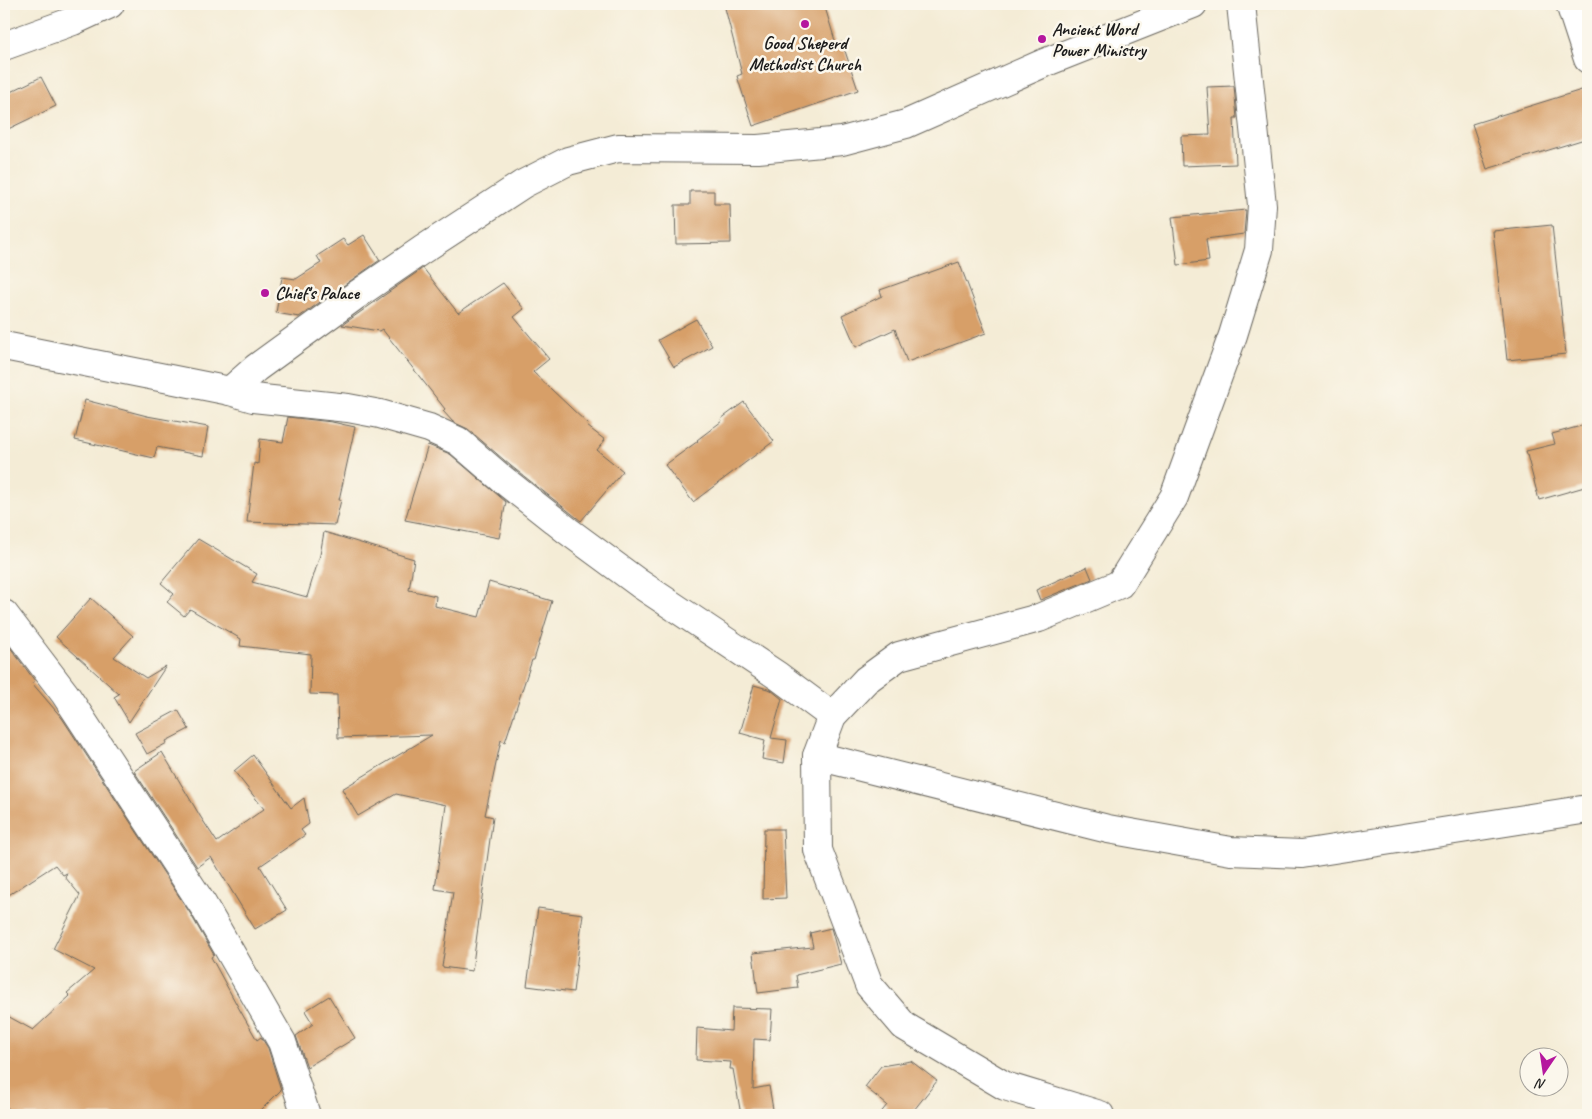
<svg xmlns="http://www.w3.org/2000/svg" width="1592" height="1119" viewBox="0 0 1592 1119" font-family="Caveat,sans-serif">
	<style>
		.building { fill: #d79f67 }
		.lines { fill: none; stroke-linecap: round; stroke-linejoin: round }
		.minor-casing { stroke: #68655d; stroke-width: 30 }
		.minor { stroke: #fff; stroke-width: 28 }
		.poi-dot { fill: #b5179e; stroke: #fbf7ec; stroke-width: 2 }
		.labels { text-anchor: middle; stroke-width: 5; stroke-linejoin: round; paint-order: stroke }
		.poi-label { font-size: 18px; font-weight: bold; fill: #1c1c1c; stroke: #fbf7ec; text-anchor: start }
	</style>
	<rect width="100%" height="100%" fill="#fbf7ec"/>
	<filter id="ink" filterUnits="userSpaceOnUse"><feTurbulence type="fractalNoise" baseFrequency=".02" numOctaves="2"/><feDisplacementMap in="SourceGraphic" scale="10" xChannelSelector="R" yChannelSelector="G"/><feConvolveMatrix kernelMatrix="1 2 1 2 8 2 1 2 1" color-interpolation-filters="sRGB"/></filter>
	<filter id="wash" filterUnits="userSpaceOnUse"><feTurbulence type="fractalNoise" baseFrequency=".0096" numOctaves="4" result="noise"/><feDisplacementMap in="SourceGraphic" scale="20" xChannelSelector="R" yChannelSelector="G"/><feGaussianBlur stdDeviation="1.12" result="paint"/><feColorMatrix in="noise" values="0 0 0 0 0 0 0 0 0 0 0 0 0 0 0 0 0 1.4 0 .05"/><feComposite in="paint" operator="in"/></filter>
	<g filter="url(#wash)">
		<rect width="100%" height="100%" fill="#f4ecd6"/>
		<g id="blocks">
			<g class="building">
				<polygon points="724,4 824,4 836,44 842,42 858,90 753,126 737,76 742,74"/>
				<polygon points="41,77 56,106 4,131 4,95"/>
				<polygon points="1234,86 1237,118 1234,118 1236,164 1182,166 1181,136 1210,135 1207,87"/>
				<polygon points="1588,88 1588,138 1487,169 1472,124"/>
				<polygon points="690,191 714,191 714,204 730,204 731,243 676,244 675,205 690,205"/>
				<polygon points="1246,210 1244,234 1206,239 1209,261 1178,265 1172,217"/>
				<polygon points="1552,225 1566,354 1507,360 1493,231"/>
				<polygon points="364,235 380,260 299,317 276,313 282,277 296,279 321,263 317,256 343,239 348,245"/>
				<polygon points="959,262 986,333 907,362 895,329 856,347 842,315 882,296 880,290"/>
				<polygon points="423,268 458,313 503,283 524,309 514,317 549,359 533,372 588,424 587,426 605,440 597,450 623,471 581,521 511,466 468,429 453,422 443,411 445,409 382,329 379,331 342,325"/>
				<polygon points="696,319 712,346 674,367 658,340"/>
				<polygon points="85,400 147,416 208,427 203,456 157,447 154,458 75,440"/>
				<polygon points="744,402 774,441 693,502 665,465 698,441 697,440 722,421 721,419"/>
				<polygon points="288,417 332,422 355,427 339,500 341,500 335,525 247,522 254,463 258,464 260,439 283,442"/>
				<polygon points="1588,424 1588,486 1539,500 1526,451 1555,444 1552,434"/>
				<polygon points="428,445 450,454 506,502 499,538 405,520"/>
				<polygon points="324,532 414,559 409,590 436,596 435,606 479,617 489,582 552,601 534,660 532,660 505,742 501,740 485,815 493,817 472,971 442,967 453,892 435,889 446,805 396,794 358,816 342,789 432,735 338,738 337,695 310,694 311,654 240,646 241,639 190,609 184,616 167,602 174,594 161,583 198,539 257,574 252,582 307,597 320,555"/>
				<polygon points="1087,567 1092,579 1040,600 1036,590"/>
				<polygon points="91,598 133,636 114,657 146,678 166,666 129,722 114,697 119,694 56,637"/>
				<polygon points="4,639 35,681 32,683 62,718 190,913 214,955 211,957 237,1005 257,1040 261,1037 268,1048 281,1090 256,1115 15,1115 4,1104 4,1014 33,1030 70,996 67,993 94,970 53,949 80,895 65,877 67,873 63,875 55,865 4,898"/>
				<polygon points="754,685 771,690 782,699 771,738 787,740 784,763 762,759 765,740 740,733"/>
				<polygon points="178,710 189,729 166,741 167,743 147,754 135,733"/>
				<polygon points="162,752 200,816 217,842 264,809 234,771 253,755 291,808 304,798 309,824 301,830 305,835 260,866 287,910 255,929 211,857 197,867 134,771"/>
				<polygon points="764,829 783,829 786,898 763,899"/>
				<polygon points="538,908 583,914 573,992 527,986"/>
				<polygon points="831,928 841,964 796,975 798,988 758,993 753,953 813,947 810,933"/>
				<polygon points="329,996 355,1038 307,1067 296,1036 313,1024 305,1011"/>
				<polygon points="732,1008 772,1009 770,1040 754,1039 753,1089 769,1086 774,1115 741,1115 733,1069 730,1069 731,1062 696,1060 697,1028 731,1031"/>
				<polygon points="911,1061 937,1081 910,1115 879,1115 887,1105 865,1087 881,1066"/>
			</g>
		</g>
	</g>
	<g filter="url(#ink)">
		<use href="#blocks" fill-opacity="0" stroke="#68655d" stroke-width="1"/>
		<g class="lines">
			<g class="minor-casing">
				<g id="minor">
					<polyline points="1570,4 1588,59"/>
					<polyline points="4,46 73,21 110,4"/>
					<polyline points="4,346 230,391 256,368 355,296 422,250 523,184 568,161 618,148 758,149 842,141 906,124 1044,63 1193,4"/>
					<polyline points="230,391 253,398 348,408 380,414 429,428 458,441 501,478 568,531 640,584 778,676 832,716"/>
					<polyline points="4,614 65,694 203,905 282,1042 306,1115"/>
					<polyline points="817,756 1108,829 1231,851 1302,854 1588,809"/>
					<polyline points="1100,1115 1005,1086 904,1026 869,985 818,850 817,756 832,716 866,680 899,656 1039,618 1120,584 1174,497 1233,335 1259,250 1262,205 1241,4"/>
				</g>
			</g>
			<use href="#minor" class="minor"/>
		</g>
	</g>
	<g class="poi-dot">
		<circle cx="805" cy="24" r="5"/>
		<circle cx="1042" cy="39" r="5"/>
		<circle cx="265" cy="293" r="5"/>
	</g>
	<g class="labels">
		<g class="poi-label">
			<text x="1052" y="35">Ancient Word<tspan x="1052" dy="21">Power Ministry</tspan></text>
			<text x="805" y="49" text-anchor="middle">Good Sheperd<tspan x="805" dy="21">Methodist Church</tspan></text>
			<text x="275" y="299">Chief's Palace</text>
		</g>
	</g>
	<rect width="1592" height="1119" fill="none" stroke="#fbf7ec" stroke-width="20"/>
	<g transform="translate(1544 1072) rotate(193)"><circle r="24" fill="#fbf7ec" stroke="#a29f99"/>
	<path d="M0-4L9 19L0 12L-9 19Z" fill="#b5179e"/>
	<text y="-8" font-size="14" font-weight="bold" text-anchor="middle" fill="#1c1c1c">N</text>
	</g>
</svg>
